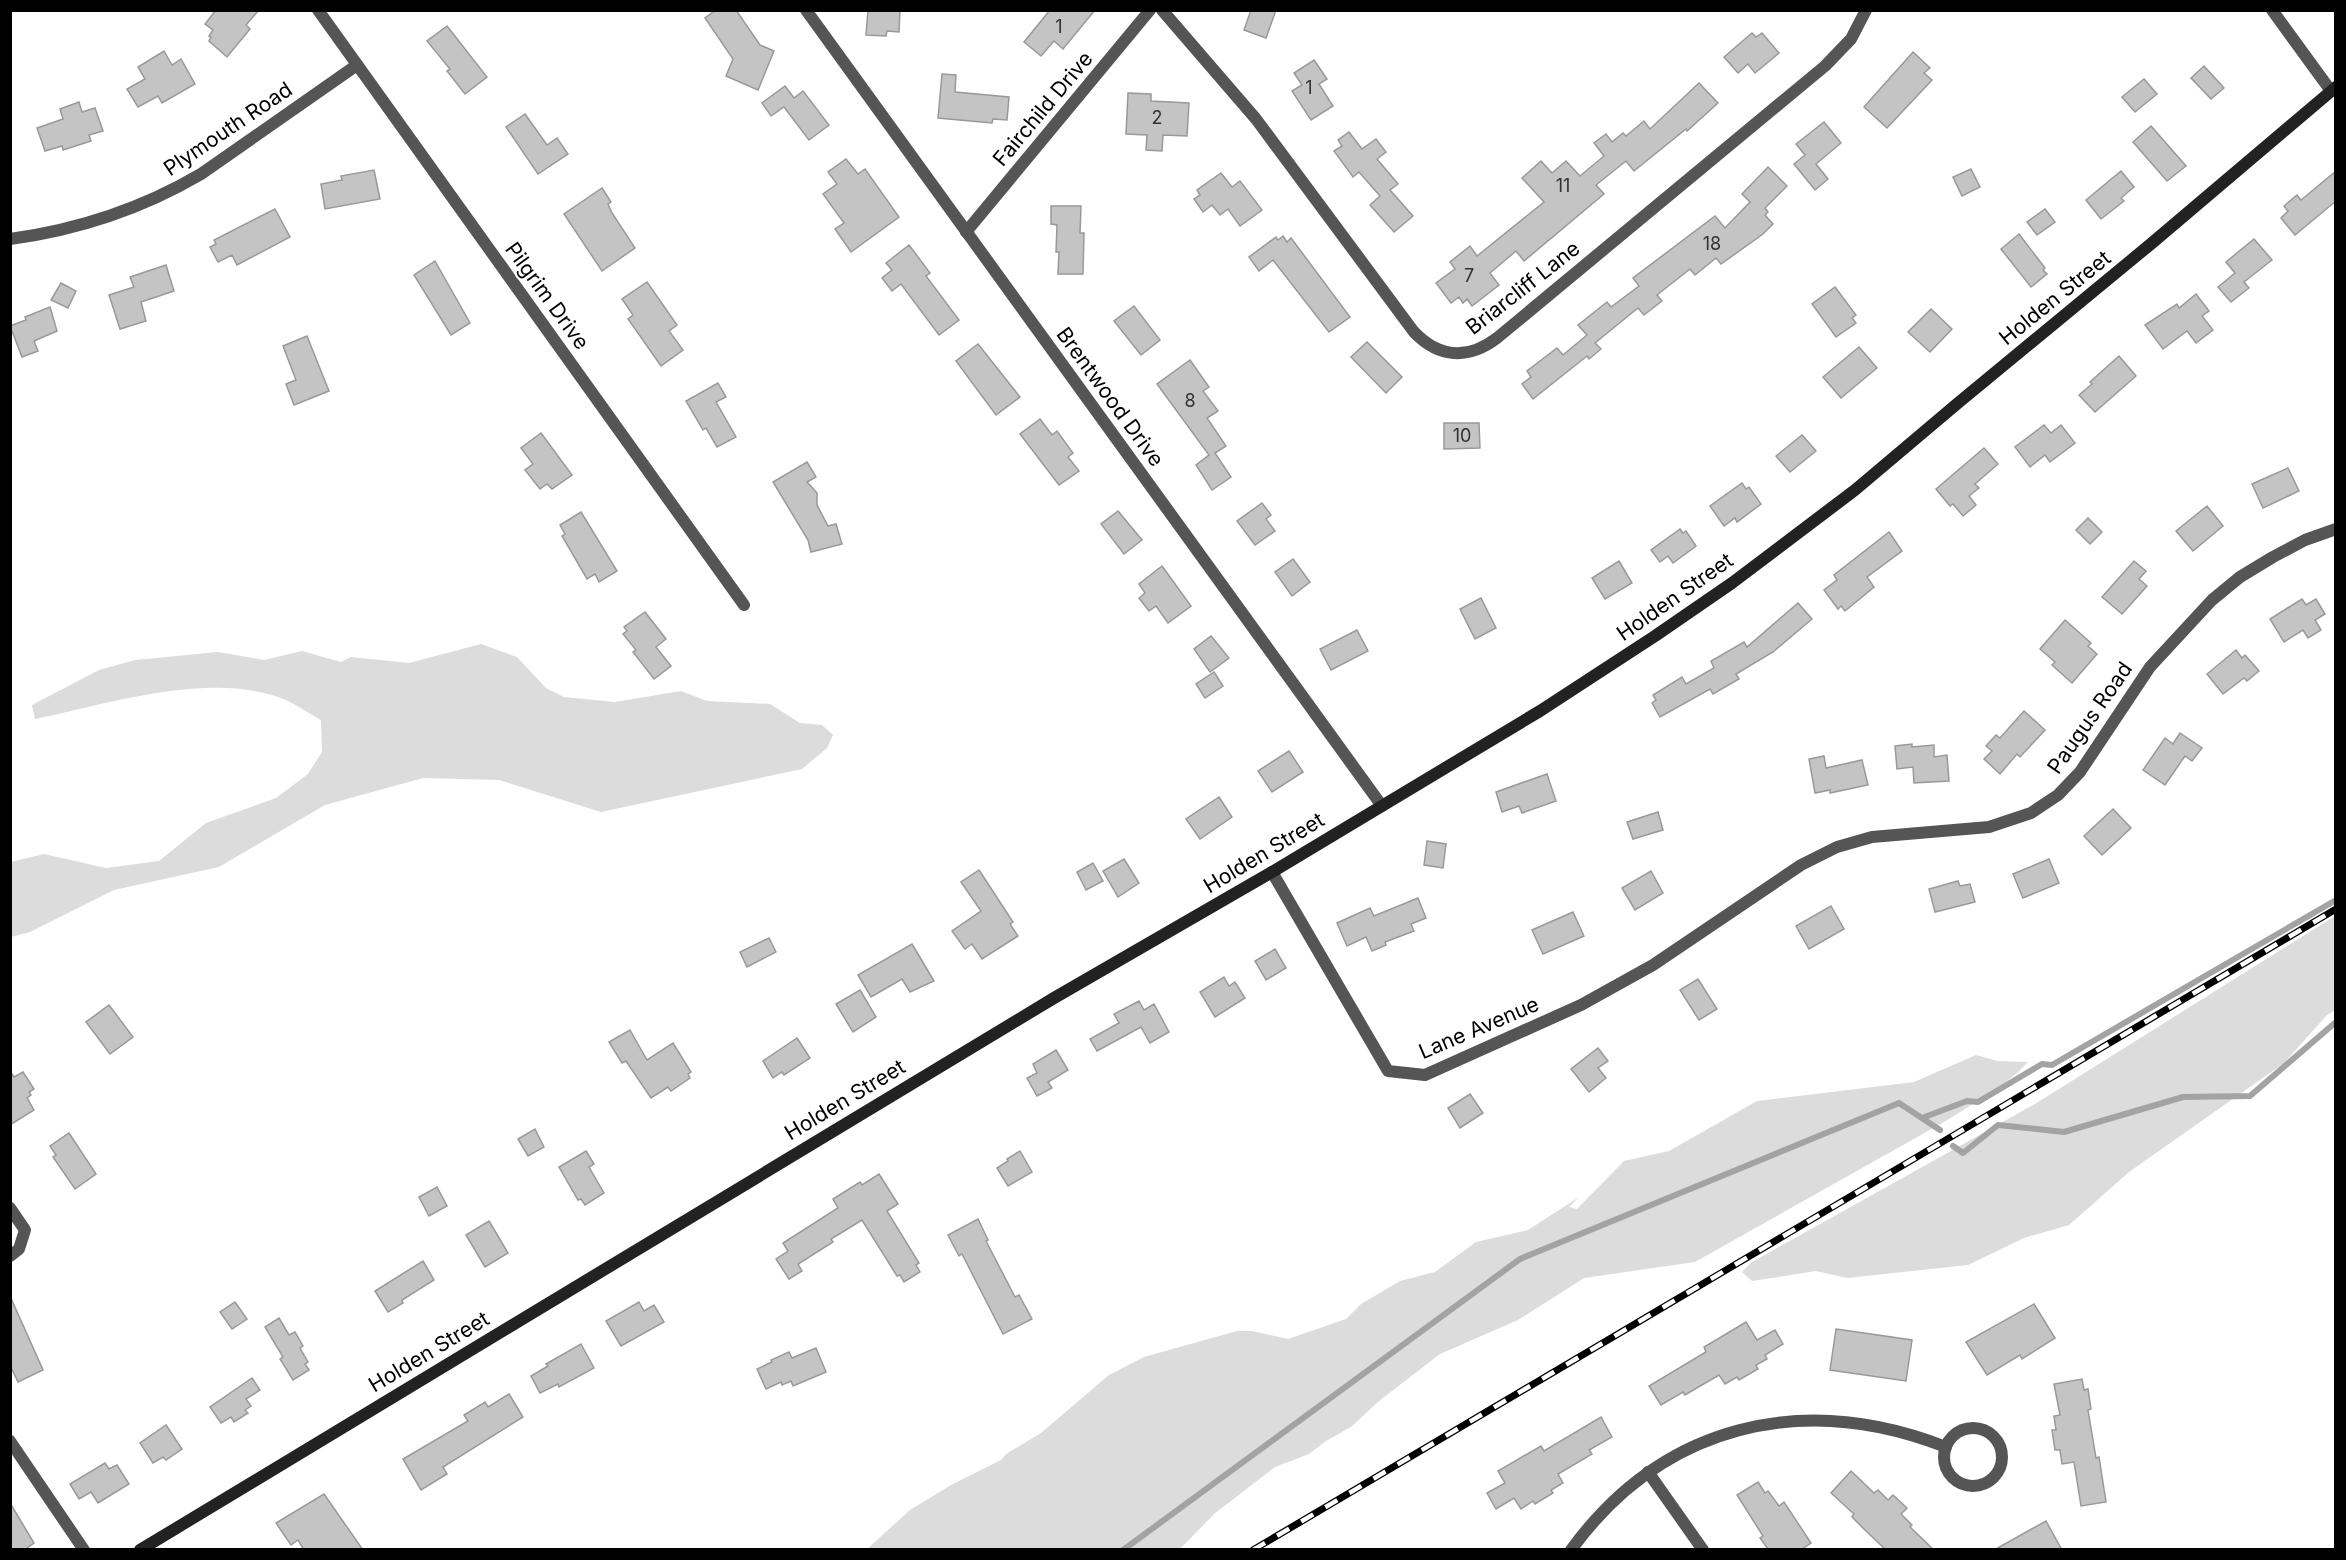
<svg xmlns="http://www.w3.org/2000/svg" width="2346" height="1560" viewBox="0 0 2346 1560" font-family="Inter,sans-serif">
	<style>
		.green { fill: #dcdcdc }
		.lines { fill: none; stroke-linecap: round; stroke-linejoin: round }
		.stream { stroke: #a3a3a3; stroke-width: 6 }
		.building { fill: #c4c4c4; stroke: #999; stroke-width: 1.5 }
		.minor { stroke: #555; stroke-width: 12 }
		.secondary { stroke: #222; stroke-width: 12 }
		.rail-casing { stroke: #000; stroke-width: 7 }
		.rail { stroke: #fff; stroke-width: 4.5; stroke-dasharray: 14; stroke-linecap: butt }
		.labels { text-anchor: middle; stroke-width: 4.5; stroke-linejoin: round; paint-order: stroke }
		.number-label { font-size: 18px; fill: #313131 }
		.street-label { font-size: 21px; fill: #000; stroke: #fff }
	</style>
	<rect width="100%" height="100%" fill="#fff"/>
	<g class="green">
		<path d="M 481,644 L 517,657 L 546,688 L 564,697 L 615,702 L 681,691 L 707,701 L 770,704 L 800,723 L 822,725 L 833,735 L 827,748 L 802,769 L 601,812 L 499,780 L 423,778 L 325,805 L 219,867 L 114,890 L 30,932 L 11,937 L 11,862 L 44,854 L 106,868 L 159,861 L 206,823 L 276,798 L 308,774 L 322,752 L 321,720 C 306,712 289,699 272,695 C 199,674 108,704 35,719 L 32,705 L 99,670 L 135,660 L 218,652 L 264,660 L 302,651 L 341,662 L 351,657 L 409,663 Z"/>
		<polygon points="2335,916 2335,1010 2327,1015 2284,1063 2129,1172 2069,1225 2024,1238 1968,1265 1847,1278 1816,1271 1752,1281 1742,1272 1752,1262 2035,1104"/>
		<polygon points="1976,1055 1998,1061 2028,1062 2016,1074 1991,1093 1944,1122 1695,1262 1584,1278 1518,1320 1440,1354 1379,1401 1351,1427 1326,1441 1309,1454 1275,1467 1214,1514 1180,1549 867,1549 910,1510 951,1485 1001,1460 1006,1454 1041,1433 1109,1375 1144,1357 1237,1331 1252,1331 1288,1339 1346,1319 1361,1304 1400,1281 1435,1272 1476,1242 1528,1230 1579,1197 1569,1207 1577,1209 1624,1161 1669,1151 1757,1101 1914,1082"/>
	</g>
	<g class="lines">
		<g class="stream">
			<polyline points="1922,1118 1967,1101 1978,1102 2042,1064 2052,1065 2336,900"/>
			<polyline points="1953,1146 1963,1153 1998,1125 2064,1132 2183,1097 2250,1096 2336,1022"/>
			<polyline points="1123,1550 1520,1259 1899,1103 1940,1130"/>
		</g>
	</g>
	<g class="building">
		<polygon points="216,10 259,10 246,25 250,29 227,57 209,41 211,37 209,36 213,30 205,24"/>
		<polygon points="716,10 736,10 760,45 774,51 758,90 726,76 733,59 705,18"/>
		<polygon points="868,10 900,10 899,32 887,31 886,36 866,35"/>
		<polygon points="1050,10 1095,10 1063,49 1054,41 1041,56 1024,42"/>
		<polygon points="1251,10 1276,10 1266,38 1244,30"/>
		<polygon points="447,26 487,77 465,94 447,71 450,69 427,41"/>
		<polygon points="1752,33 1756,37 1762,33 1779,53 1755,73 1748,64 1738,73 1724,57"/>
		<polygon points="164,51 172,65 181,59 195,84 162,103 158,96 138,107 127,89 145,79 138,67"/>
		<polygon points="1913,52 1930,68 1924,73 1932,80 1887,128 1864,107"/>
		<polygon points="1314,60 1327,79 1319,84 1333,106 1311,120 1292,91 1302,85 1294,73"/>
		<polygon points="2204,66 2224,88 2211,99 2191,78"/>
		<polygon points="942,74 956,75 955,92 1009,97 1007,120 993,119 992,123 938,118"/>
		<polygon points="2144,79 2157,94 2135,112 2122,97"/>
		<polygon points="1699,83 1718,103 1687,131 1686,129 1634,171 1626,161 1596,185 1604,194 1524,261 1516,251 1490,273 1499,285 1472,306 1467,299 1463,303 1459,297 1451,303 1436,283 1455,269 1450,262 1470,246 1477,256 1544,202 1522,178 1541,161 1552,173 1566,161 1580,176 1604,156 1594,143 1606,134 1612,142 1623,133 1626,136 1644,121 1650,129"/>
		<polygon points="785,86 794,98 803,91 829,125 809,140 784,107 771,116 762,103"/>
		<polygon points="1128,93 1151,94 1151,101 1189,103 1187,136 1163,135 1162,151 1146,150 1147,135 1126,134"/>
		<polygon points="79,102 82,112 95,108 103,131 89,135 91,141 63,150 62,146 45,151 37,128 63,119 60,109"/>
		<polygon points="525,114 547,145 557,138 568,154 538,174 506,127"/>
		<polygon points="1824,122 1841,143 1816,164 1828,179 1815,190 1794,164 1805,155 1796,144"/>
		<polygon points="2151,126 2186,166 2167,181 2133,142"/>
		<polygon points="1349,132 1362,149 1376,139 1386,152 1377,159 1398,184 1390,190 1413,216 1394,232 1370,205 1380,196 1359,172 1353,177 1334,151 1342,146 1338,140"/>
		<polygon points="846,159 858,174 865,169 899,217 851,252 835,229 844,223 823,194 837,184 828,172"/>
		<polygon points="1768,167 1787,186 1765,208 1768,212 1765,215 1773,224 1763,234 1721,264 1716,258 1695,275 1690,269 1657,295 1662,301 1644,315 1638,308 1595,343 1601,349 1589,359 1587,356 1533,399 1522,384 1531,377 1527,371 1557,348 1563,355 1587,335 1578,325 1607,302 1611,307 1639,286 1633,278 1715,216 1725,228 1750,202 1742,194"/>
		<polygon points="1971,169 1980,187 1962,196 1953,177"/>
		<polygon points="374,170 380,199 325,209 321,184 342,180 341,176"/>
		<polygon points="2121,171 2134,187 2121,198 2124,201 2101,219 2086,200"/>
		<polygon points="2336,171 2336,201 2295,235 2281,218 2288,211 2284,206 2297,195 2301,200"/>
		<polygon points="1221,173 1232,187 1240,181 1262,210 1240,226 1228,209 1220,215 1212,205 1203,212 1194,199 1200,195 1197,190"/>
		<polygon points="602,188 611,202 608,204 612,213 635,248 602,271 564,214"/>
		<polygon points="1051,206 1081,206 1080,233 1084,233 1083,274 1058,274 1059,252 1056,252 1057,225 1051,224"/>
		<polygon points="275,209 290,237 237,265 232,255 218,262 210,247 216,244 214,240"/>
		<polygon points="2045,209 2055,222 2037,235 2027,222"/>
		<polygon points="2019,234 2045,268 2043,270 2047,274 2031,287 2001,249"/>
		<polygon points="1283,236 1287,242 1291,238 1350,317 1329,332 1273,260 1259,271 1249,257 1276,237 1278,240"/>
		<polygon points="2254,239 2272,260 2244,282 2249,288 2231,302 2218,287 2235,273 2226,262"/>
		<polygon points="909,245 930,273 926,276 959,320 939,335 901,284 892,291 882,278 892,270 886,263"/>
		<polygon points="435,261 470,323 451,335 414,275"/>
		<polygon points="166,265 174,291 141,302 146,321 120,329 109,295 134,287 130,277"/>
		<polygon points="647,282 677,325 669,331 683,350 661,366 628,319 633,315 622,299"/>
		<polygon points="61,283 76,291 68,308 51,300"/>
		<polygon points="1835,287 1856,315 1852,318 1856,323 1836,337 1812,304"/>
		<polygon points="2196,294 2209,311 2202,316 2213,330 2196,343 2187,331 2163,349 2145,325 2177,304 2179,308"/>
		<polygon points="1134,306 1160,340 1141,355 1114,321"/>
		<polygon points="50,307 57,331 34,341 38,351 22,357 10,326 26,320 25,317"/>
		<polygon points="1931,309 1952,329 1930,352 1908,332"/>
		<polygon points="307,336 329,391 294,405 286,384 296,380 283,346"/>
		<polygon points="1367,342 1402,377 1386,393 1351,357"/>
		<polygon points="978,344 1020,397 996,415 956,361"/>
		<polygon points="1859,347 1877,368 1841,398 1823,377"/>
		<polygon points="2119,356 2136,376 2095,412 2079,395 2092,384 2090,382"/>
		<polygon points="1190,360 1209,387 1203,391 1218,411 1207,418 1226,446 1215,453 1231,477 1212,490 1196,465 1209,455 1157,384"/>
		<polygon points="718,383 726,397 716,402 736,437 717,447 706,428 703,430 686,401"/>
		<polygon points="1040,419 1052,435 1057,431 1073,453 1068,457 1079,471 1059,485 1020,434"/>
		<polygon points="1444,423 1479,423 1480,448 1444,449"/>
		<polygon points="2044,425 2051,433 2061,425 2075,443 2050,462 2045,455 2030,467 2015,447"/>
		<polygon points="541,433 572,475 552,489 547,484 540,489 525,470 533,464 521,448"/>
		<polygon points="1802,435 1816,451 1790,472 1776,456"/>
		<polygon points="1984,448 1998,464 1975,484 1979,488 1969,496 1976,505 1963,516 1953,504 1950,506 1936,489"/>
		<polygon points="807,462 816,477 807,482 817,493 817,505 828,526 836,524 842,544 811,552 808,540 773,482"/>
		<polygon points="2288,468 2299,491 2263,508 2252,484"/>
		<polygon points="1742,483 1746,489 1749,487 1761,504 1737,522 1735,518 1724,526 1710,506"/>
		<polygon points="1262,503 1271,515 1266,519 1275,531 1255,545 1237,521"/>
		<polygon points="2207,506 2223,526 2193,551 2176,531"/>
		<polygon points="1118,511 1142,540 1124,554 1101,524"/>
		<polygon points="581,512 617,571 599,582 595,574 587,579 562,536 565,534 560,525"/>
		<polygon points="2088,518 2102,532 2090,544 2076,530"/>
		<polygon points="1680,529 1683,533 1686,531 1696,546 1673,563 1668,556 1660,562 1651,550"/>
		<polygon points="1889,532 1902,551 1867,577 1874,587 1845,611 1841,606 1838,609 1824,590 1837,580 1834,575"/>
		<polygon points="1293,559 1310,582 1292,596 1275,572"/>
		<polygon points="1619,561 1632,583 1605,599 1592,578"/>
		<polygon points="2134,561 2146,571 2139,579 2147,586 2122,614 2102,597"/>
		<polygon points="1162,566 1191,606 1168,623 1156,606 1149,611 1139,598 1145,593 1139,584"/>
		<polygon points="1481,598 1496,628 1475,639 1460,609"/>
		<polygon points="2302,599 2306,605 2316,599 2325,614 2315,620 2321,630 2308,638 2303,630 2284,642 2270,619"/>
		<polygon points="1798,603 1812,619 1773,652 1736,674 1739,679 1713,694 1710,689 1660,717 1652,703 1656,700 1653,695 1682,677 1686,684 1714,668 1711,661 1744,642 1747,647"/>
		<polygon points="645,612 666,639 656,647 671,666 654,679 633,652 636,650 623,634 627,631 624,627"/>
		<polygon points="2065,620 2091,643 2088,646 2097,654 2072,683 2052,665 2055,662 2040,649"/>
		<polygon points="1357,630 1368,651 1331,670 1320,649"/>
		<polygon points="1211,636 1229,658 1210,672 1194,649"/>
		<polygon points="2236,650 2242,658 2245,655 2259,671 2247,681 2244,678 2223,694 2207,674"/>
		<polygon points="1214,672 1223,686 1205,698 1196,684"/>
		<polygon points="2024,711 2045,730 2020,757 2017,754 2000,774 1984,759 1992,751 1986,746 1996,735 2000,738"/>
		<polygon points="2180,733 2202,748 2192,761 2185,756 2165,785 2143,770 2165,738 2173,744"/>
		<polygon points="1912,744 1912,747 1934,745 1934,757 1947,755 1949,781 1914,783 1913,767 1897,769 1895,746"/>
		<polygon points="1289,751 1303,772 1272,792 1258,771"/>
		<polygon points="1824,756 1826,768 1862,760 1868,785 1830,793 1830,790 1815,793 1809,759"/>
		<polygon points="1547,774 1556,801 1522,813 1519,806 1502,812 1496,792"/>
		<polygon points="1219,797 1232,817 1200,839 1186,819"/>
		<polygon points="2113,809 2131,828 2102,855 2084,836"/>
		<polygon points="1658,812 1663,830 1633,839 1627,822"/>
		<polygon points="1427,841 1446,844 1443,868 1424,865"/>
		<polygon points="1124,859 1139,883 1118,897 1103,871"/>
		<polygon points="2049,859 2059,883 2023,898 2013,874"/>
		<polygon points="1093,863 1103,881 1086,890 1077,872"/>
		<polygon points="979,870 1013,922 1010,924 1018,936 982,959 972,944 965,949 952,931 981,911 961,882"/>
		<polygon points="1651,871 1663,893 1635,910 1622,888"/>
		<polygon points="1958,881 1960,886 1970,884 1975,902 1935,912 1929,889"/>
		<polygon points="1418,898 1426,918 1411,924 1414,931 1385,942 1386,945 1372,951 1366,937 1347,946 1337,923 1370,908 1374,916"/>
		<polygon points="1831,906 1844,929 1809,949 1796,926"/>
		<polygon points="1573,912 1584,936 1543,954 1532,930"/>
		<polygon points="769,938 776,952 747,967 740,952"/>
		<polygon points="912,944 934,981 910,992 902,979 871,997 858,975"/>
		<polygon points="1275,949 1286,968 1266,980 1255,961"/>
		<polygon points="1224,977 1229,986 1235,982 1245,998 1215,1017 1200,992"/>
		<polygon points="1698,979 1717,1009 1699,1020 1680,990"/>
		<polygon points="860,990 876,1017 853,1032 836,1004"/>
		<polygon points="1139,1001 1144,1010 1154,1004 1169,1032 1150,1043 1141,1027 1097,1051 1090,1039 1119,1023 1114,1014"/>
		<polygon points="109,1005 133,1037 110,1054 86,1022"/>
		<polygon points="630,1030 647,1060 673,1043 691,1072 688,1074 690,1078 671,1091 668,1087 651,1098 626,1061 622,1063 609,1042"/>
		<polygon points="797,1038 810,1058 784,1075 782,1072 773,1078 763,1061"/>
		<polygon points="1598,1048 1608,1061 1598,1068 1606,1078 1589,1092 1571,1069"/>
		<polygon points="1056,1050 1068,1070 1048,1082 1052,1088 1037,1096 1027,1078 1037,1073 1033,1064"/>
		<polygon points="10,1071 14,1077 23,1072 34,1089 29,1092 31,1095 27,1098 34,1110 10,1125"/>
		<polygon points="1470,1094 1483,1113 1460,1128 1448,1108"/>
		<polygon points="535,1129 544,1147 528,1156 518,1139"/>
		<polygon points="69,1133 96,1174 75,1189 53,1157 56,1155 50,1146"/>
		<polygon points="586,1151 594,1164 589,1167 604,1193 585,1205 581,1199 578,1200 559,1167"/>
		<polygon points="1020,1151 1032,1172 1008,1186 997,1168 1008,1161 1007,1159"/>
		<polygon points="879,1174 898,1204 887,1211 919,1263 916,1265 920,1272 904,1282 900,1275 897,1276 862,1220 831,1239 833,1242 798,1264 802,1271 789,1279 776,1259 788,1251 783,1243 838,1208 833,1199 860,1182 862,1185"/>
		<polygon points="437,1187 447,1206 429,1216 419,1197"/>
		<polygon points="978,1219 988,1240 986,1241 1015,1297 1019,1295 1032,1319 1003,1334 962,1254 959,1256 948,1235"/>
		<polygon points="489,1221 508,1253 485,1267 466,1235"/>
		<polygon points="423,1261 434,1280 402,1300 403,1303 388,1312 375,1291"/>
		<polygon points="10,1296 43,1370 18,1382 10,1365"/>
		<polygon points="235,1302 247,1319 232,1329 220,1312"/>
		<polygon points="639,1302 644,1311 654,1305 664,1322 621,1346 606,1321"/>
		<polygon points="2034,1304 2055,1338 2022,1359 2020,1355 1987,1375 1966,1342"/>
		<polygon points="279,1318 289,1335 295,1332 303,1346 300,1348 308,1362 305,1364 309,1370 293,1380 280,1359 283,1357 265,1327"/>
		<polygon points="1746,1322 1757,1340 1775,1330 1783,1344 1765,1355 1767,1359 1756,1365 1758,1369 1739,1380 1737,1377 1725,1384 1719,1375 1685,1395 1683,1392 1661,1405 1649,1386 1706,1352 1704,1347"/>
		<polygon points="1836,1329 1912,1340 1906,1381 1830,1370"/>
		<polygon points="581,1344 594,1368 559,1387 558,1384 540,1393 531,1376 548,1366 546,1364"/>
		<polygon points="816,1348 826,1372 793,1386 791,1381 782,1385 781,1382 766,1389 757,1369 772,1362 771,1360 789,1352 792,1358"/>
		<polygon points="252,1378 260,1390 246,1399 251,1406 245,1410 248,1413 234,1422 231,1417 221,1423 210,1407"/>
		<polygon points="2082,1379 2084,1390 2088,1389 2091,1409 2088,1410 2096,1458 2099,1457 2106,1502 2081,1506 2074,1462 2062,1464 2060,1450 2055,1450 2052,1430 2056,1430 2054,1416 2060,1415 2054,1384"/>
		<polygon points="509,1394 523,1417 443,1467 447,1474 421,1490 403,1459 468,1421 464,1415 485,1402 488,1407"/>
		<polygon points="1601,1417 1612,1437 1589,1450 1592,1454 1558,1474 1563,1483 1551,1490 1553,1493 1535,1504 1533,1501 1521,1509 1514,1498 1496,1509 1487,1493 1505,1483 1498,1471 1541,1446 1544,1451"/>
		<polygon points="166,1425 182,1449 166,1460 163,1457 153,1463 140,1443"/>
		<polygon points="105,1463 109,1469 117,1465 129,1484 98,1503 91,1492 79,1499 70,1484"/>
		<polygon points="1851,1471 1874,1493 1878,1490 1888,1500 1893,1495 1907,1508 1901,1514 1912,1525 1910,1527 1934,1550 1886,1550 1865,1530 1852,1517 1854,1514 1831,1493"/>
		<polygon points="1758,1482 1765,1493 1768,1491 1779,1506 1784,1502 1811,1543 1802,1549 1768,1549 1760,1538 1763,1536 1737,1495"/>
		<polygon points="324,1494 363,1550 304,1550 298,1540 291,1545 276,1523"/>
		<polygon points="10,1503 34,1543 24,1550 10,1550"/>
		<polygon points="2046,1521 2062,1550 1994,1550"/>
	</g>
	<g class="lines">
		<g class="minor">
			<polyline points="318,10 744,605"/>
			<polyline points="806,10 1382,806"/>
			<path d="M 1162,10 L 1256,119 L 1414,332 C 1439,358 1468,360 1497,338 L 1825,66 L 1851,39 L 1866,10"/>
			<polyline points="2272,10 2331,91"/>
			<polyline points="966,232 1150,10"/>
			<path d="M 10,239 C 77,230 143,208 201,174 L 357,65"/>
			<polyline points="1272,872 1388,1071 1425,1075 1581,1005 1653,965 1801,865 1837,847 1872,837 1989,827 2031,813 2058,795 2080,772 2150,667 2212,600 2240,577 2273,557 2305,540 2336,529"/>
			<polyline points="10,1208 25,1230 19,1249 10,1256"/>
			<circle cx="1973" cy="1457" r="29"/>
			<polyline points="10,1441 84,1550"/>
			<polyline points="1648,1472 1703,1550"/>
			<path d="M 1571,1550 C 1663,1424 1802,1391 1946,1447"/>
		</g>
		<polyline class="secondary" points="140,1550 1054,998 1272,872 1540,711 1655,636 1732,583 1855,490 1958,403 2152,243 2336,87"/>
		<g class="rail-casing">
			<polyline id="rail" points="1253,1550 2336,909"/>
		</g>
		<use href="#rail" class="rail"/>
	</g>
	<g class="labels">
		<g class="number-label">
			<text x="1059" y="33">1</text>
			<text x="1309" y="94">1</text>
			<text x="1157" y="124">2</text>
			<text x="1563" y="192">11</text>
			<text x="1712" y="250">18</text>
			<text x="1469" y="282">7</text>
			<text x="1190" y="407">8</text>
			<text x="1462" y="442">10</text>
		</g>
		<g class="street-label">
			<text transform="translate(1043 109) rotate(-50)" y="7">Fairchild Drive</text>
			<text transform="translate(228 129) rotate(-34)" y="7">Plymouth Road</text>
			<text transform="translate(1523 288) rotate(-38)" y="7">Briarcliff Lane</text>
			<text transform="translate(547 296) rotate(54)" y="7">Pilgrim Drive</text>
			<text transform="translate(2055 298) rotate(-39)" y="7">Holden Street</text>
			<text transform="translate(1110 397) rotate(54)" y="7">Brentwood Drive</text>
			<text transform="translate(1675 597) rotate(-35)" y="7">Holden Street</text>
			<text transform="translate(2090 718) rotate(-55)" y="7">Paugus Road</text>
			<text transform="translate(1264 853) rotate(-31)" y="7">Holden Street</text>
			<text transform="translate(1479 1028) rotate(-23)" y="7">Lane Avenue</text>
			<text transform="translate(845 1100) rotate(-31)" y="7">Holden Street</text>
			<text transform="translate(429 1352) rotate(-31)" y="7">Holden Street</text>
		</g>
	</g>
	<rect width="2346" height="1560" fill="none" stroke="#000000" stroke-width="24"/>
</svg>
